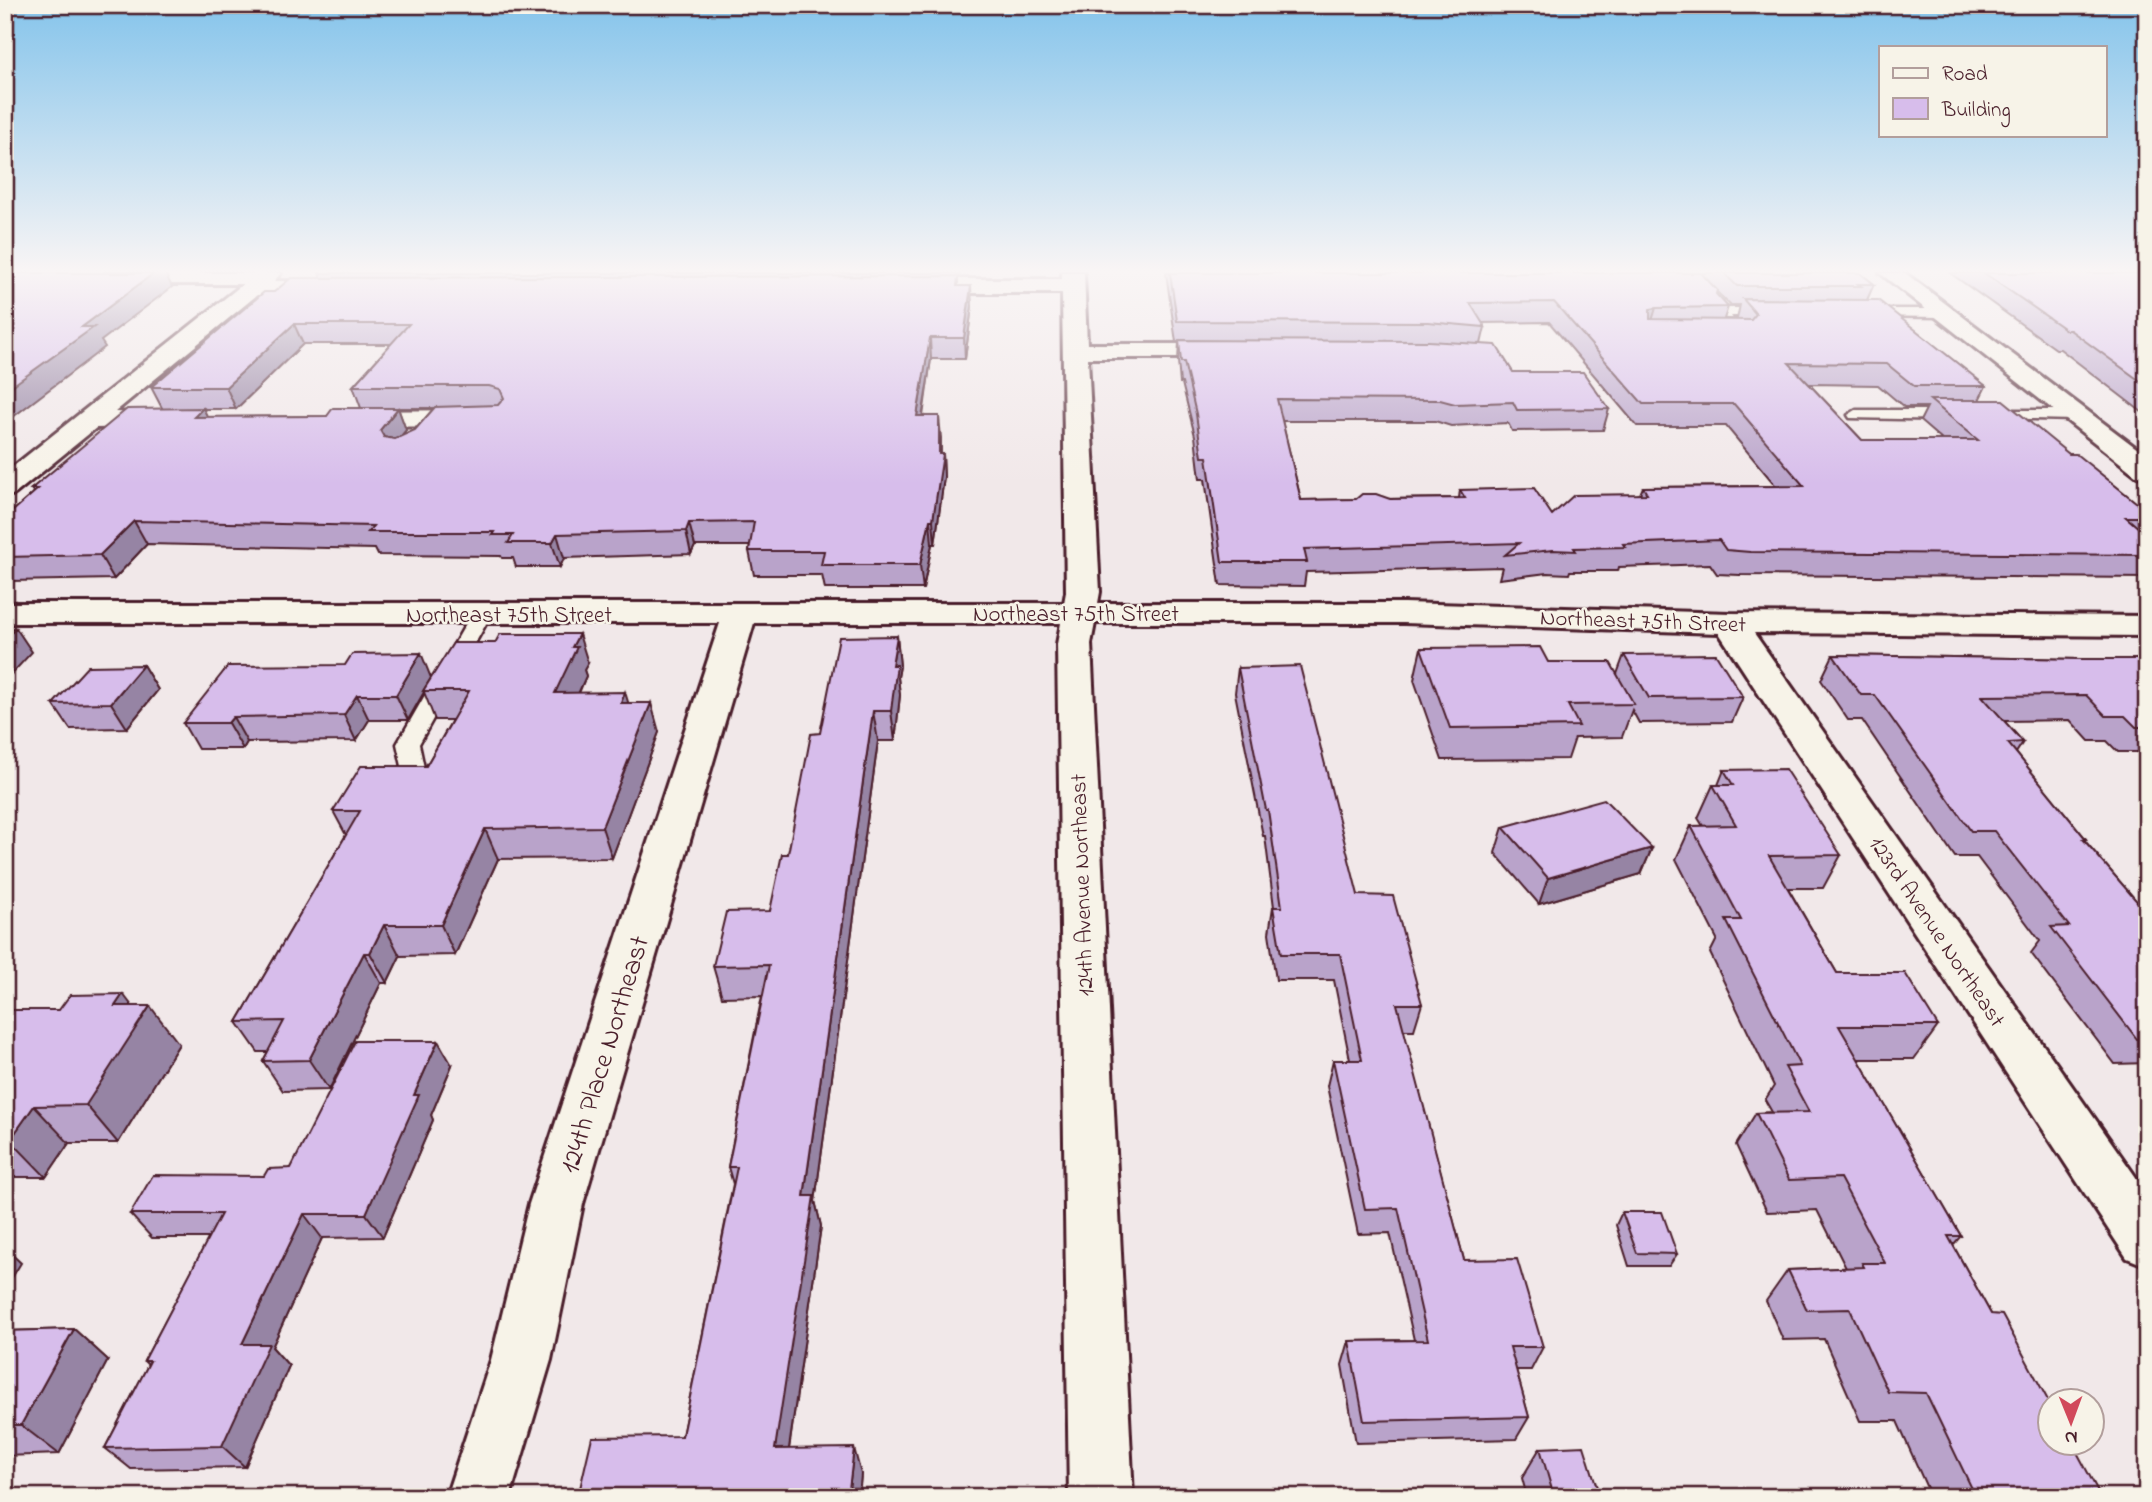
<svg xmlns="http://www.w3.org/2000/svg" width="2152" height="1502" viewBox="0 0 2152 1502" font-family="'Indie Flower',sans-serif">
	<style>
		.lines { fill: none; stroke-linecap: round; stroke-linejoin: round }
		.service-casing { stroke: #4a1f2b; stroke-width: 5 }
		.minor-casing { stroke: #4a1f2b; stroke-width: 6 }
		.tertiary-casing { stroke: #4a1f2b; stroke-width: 6 }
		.service { fill: #f7f3e8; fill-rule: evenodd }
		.minor { fill: #f7f3e8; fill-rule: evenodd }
		.tertiary { fill: #f7f3e8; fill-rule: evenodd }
		.wall { fill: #b9a3ca; stroke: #4a1f2b; stroke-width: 2; fill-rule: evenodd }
		.shaded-wall { fill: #9684a4; stroke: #4a1f2b; stroke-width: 2 }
		.building { fill: #d7bdeb; stroke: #4a1f2b; stroke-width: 2 }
		.labels { text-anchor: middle; stroke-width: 5; stroke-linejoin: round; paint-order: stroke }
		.street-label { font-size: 23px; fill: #4a1f2b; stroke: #f7f3e8 }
		.near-street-label { font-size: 28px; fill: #4a1f2b; stroke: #f7f3e8 }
	</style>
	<rect width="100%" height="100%" fill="#f1e8e9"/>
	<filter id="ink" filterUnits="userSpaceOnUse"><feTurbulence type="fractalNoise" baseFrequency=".0143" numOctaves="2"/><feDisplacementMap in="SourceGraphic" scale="14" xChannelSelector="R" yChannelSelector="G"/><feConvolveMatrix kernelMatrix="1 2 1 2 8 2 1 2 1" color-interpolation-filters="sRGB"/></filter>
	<g filter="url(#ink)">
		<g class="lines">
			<g class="service-casing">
				<g id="service">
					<polygon points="1719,308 1768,308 1775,312 1768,316 1731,316 1740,327 1733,331 1728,330 1712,312"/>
					<polygon points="1865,309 1943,309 1950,313 1943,317 1860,316 1860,310"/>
					<polygon points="1856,410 1953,410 1961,415 1953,420 1850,418 1848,415"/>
					<polygon points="1991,410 2075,410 2083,415 2075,420 1985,418 1983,415"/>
					<polygon points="482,607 489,609 492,613 419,744 427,782 423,788 415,790 407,788 397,744 472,613 475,609"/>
				</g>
			</g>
			<g class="minor-casing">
				<g id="minor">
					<polygon points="105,273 281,273 274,281 330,281 338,283 341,288 338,293 330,295 257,295 115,412 174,414 178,420 174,426 96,428 15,494 5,497 5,473 243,284 114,284 106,282 103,277"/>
					<polygon points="1062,273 1084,273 1087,344 1231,344 1240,346 1243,351 1240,356 1231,358 1088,358 1100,592 1098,603 1404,603 1730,613 2147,616 2147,636 1754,633 2147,1193 2147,1266 2127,1258 1719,633 1404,623 1095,623 1091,644 1133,1497 1069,1497 1057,644 1061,623 754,623 583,1204 551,1360 510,1497 446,1497 491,1360 529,1204 720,623 5,623 5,603 1064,603 1066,592 1062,293 918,293 910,291 907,286 910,281 918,279 1062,279"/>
					<polygon points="476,410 486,412 490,418 486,424 476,426 350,427 340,425 336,419 340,413 350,411"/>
				</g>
			</g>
			<g class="tertiary-casing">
				<polygon id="tertiary" points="1880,273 1905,273 2147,456 2147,479 2137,476"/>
			</g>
			<use href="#service" class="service"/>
			<use href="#minor" class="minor"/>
			<use href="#tertiary" class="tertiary"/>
		</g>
		<g class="wall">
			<path d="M 319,273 L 960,273 L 959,277 L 958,277 L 958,286 L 972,306 L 965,359 L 931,359 L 923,416 L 941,438 L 941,454 L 943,454 L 944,477 L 935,544 L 932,544 L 923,589 L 825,589 L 822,575 L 754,575 L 749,551 L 750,546 L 695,546 L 691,554 L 564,558 L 560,567 L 516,567 L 513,558 L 502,558 L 501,556 L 378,555 L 375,549 L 147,544 L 114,579 L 10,581 L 8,578 L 5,578 L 5,518 L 34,493 L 31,489 L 162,408 L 151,387 L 274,292 L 321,278 ZM 303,344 L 391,344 L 353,386 L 361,408 L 327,416 L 207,417 L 203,409 L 236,409 ZM 398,408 L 434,408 L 415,430 L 401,437 L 406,430 Z"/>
			<path d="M 1166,273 L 1860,273 L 1874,284 L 1867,300 L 1986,386 L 1979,400 L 2069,454 L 2147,511 L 2147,529 L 2144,533 L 2147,535 L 2147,578 L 1740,575 L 1717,574 L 1710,564 L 1619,567 L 1618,571 L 1570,571 L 1569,574 L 1547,573 L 1499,579 L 1502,567 L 1306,572 L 1304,586 L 1220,585 L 1205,479 L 1200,479 L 1195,436 L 1182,383 L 1180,383 L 1178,361 L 1179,342 L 1176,342 ZM 1717,292 L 1730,305 L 1740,305 L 1737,319 L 1724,319 L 1728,307 L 1716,294 ZM 1549,322 L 1637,426 L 1726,426 L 1776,486 L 1643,487 L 1640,494 L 1552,515 L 1460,490 L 1459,498 L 1301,500 L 1282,421 L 1435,421 L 1451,426 L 1508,423 L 1512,431 L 1603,430 L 1609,409 L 1513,372 L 1481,344 L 1485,327 L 1482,323 ZM 1809,384 L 1878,385 L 1904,407 L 1927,407 L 1920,421 L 1942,440 L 1862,440 Z"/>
			<polygon points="1950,273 2147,273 2147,416 2060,349 2056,349"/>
			<polygon points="897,636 900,666 898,677 900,695 895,741 878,741 815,1201 821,1226 789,1449 861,1474 859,1497 578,1497 682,1436 733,1184 728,1167 762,996 722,997 713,966 770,911 788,854 820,733"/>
			<polygon points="1421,648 1548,662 1617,674 1624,655 1743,697 1732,722 1639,723 1632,710 1622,737 1575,738 1568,759 1442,760 1414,680"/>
			<polygon points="1833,655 2080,659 2147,659 2147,752 2118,752 2107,741 2089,741 2070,720 2004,721 2023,742 2016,753 2086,839 2085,841 2147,913 2147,1063 2115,1064 2031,953 2040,941 1977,857 1955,857 1862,720 1848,720 1821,680"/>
			<polygon points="588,663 584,670 586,676 579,693 628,703 659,732 612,858 498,859 455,955 400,956 387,983 381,983 329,1090 283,1091 263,1061 268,1052 258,1052 237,1022 346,835 333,811 426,766 452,720 435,720 424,692 408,720 369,720 356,741 247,742 243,749 198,749 183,723 431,678"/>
			<polygon points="143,665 158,690 127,728 70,729 53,704"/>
			<polygon points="1238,668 1358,895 1422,1004 1414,1030 1403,1030 1464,1260 1543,1347 1531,1370 1516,1370 1529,1417 1516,1439 1356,1443 1342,1365 1349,1341 1414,1340 1390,1233 1358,1234 1327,1086 1333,1060 1350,1060 1334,980 1276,980 1269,933 1273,907 1274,907 1265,836 1263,836 1235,693"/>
			<polygon points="1724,770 1841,855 1823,888 1788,888 1837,973 1938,1026 1914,1059 1858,1059 1961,1236 1953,1245 1991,1314 2101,1497 1931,1497 1897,1421 1860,1421 1824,1339 1783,1340 1766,1301 1788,1270 1846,1268 1817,1210 1767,1212 1736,1145 1756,1113 1772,1112 1765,1100 1774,1086 1710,953 1717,939 1676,859 1691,826 1703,826 1698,818 1713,785 1718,785"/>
			<polygon points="1503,827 1652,848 1641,874 1539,904 1495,853"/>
			<polygon points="132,1006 179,1044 118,1143 69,1143 46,1177 5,1177 5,1011 59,1010"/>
			<polygon points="452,1065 431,1115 433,1120 383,1237 322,1238 272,1347 289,1366 245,1467 131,1469 105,1448 148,1365 144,1361 209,1238 152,1238 130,1214 291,1168"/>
			<polygon points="1622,1212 1677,1254 1669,1266 1629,1266 1616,1225"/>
			<polygon points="74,1329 108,1360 59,1454 5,1456 5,1331"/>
			<polygon points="1540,1448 1600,1497 1527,1497 1522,1478"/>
		</g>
		<g class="shaded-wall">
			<polygon points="154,273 165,273 172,287 101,341 105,347 5,423 5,391 82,327"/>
			<polygon points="971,286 972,306 965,359 964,338"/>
			<polygon points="1656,308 1650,327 1650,309"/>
			<polygon points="294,324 303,344 236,409 226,387"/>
			<polygon points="930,338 931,359 919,438 917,416"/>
			<polygon points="203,408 214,430 194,417"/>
			<polygon points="398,408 406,430 388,452 380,430"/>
			<polygon points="939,416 941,438 941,470 943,454 944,477 935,544 933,520 939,454"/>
			<polygon points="930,520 932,544 923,589 920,565"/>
			<polygon points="134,521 147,544 114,579 100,555"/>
			<polygon points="689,523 695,546 691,554 686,531"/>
			<polygon points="557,534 564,558 560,567 552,543"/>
			<polygon points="16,628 32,652 5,681 5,639"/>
			<polygon points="579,634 588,663 584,670 586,676 565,723 555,693 572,647"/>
			<polygon points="897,636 900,666 898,677 900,695 895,741 891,711 892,665"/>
			<polygon points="421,653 431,678 423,691 424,692 408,720 396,695"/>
			<polygon points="143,665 158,690 127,728 111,703"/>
			<polygon points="625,692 634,722 621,703"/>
			<polygon points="357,695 369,720 356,741 344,715"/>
			<polygon points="651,703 659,732 612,858 602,827"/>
			<polygon points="873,711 878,741 815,1201 821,1226 785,1476 775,1449 804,1196"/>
			<polygon points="233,717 247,742 243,749 228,723"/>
			<polygon points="485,829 498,859 455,955 441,925"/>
			<polygon points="1652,848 1641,874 1539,904 1548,878"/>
			<polygon points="384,925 400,956 387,983 370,953"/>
			<polygon points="364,953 381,983 329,1090 309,1060"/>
			<polygon points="123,994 142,1019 150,1006 179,1044 118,1143 86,1105 115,1006"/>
			<polygon points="438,1041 452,1065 431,1115 433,1120 383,1237 366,1214 414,1095"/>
			<polygon points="34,1106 69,1143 46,1177 10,1140"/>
			<polygon points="304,1214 322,1238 272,1347 289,1366 245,1467 222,1446 242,1344"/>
			<polygon points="5,1248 21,1263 5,1289"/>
			<polygon points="74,1329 108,1360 59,1454 21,1425"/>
			<polygon points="854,1448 861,1474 859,1497 848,1497"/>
		</g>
		<g class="building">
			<polygon points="5,273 154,273 82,327 94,327 5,391"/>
			<polygon points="1170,273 1701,273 1717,290 1716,294 1728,307 1656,308 1650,309 1650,319 1751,320 1756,314 1743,299 1878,300 1986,386 1914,386 1887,364 1789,363 1862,440 1978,440 1930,400 2003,400 2069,454 2076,454 2147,511 2147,517 2126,517 2147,535 2147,555 1750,552 1726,550 1719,540 1623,544 1625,547 1574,548 1576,551 1553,550 1505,555 1519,543 1304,549 1307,562 1222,562 1207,457 1202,457 1196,414 1184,362 1181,362 1179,340 1428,341 1496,345 1513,372 1583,372 1609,409 1517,410 1513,402 1455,404 1440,400 1277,399 1301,500 1356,499 1362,494 1376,494 1390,499 1465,498 1460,490 1534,488 1552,515 1574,495 1647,494 1643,487 1804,486 1734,404 1643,404 1554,302 1470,303 1485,327 1428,322 1177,321"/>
			<polygon points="1724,273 1860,273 1874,284 1858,284 1861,286 1737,286"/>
			<polygon points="1984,273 2147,273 2147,386 2070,330 2066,330"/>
			<polygon points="958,276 957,286 971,286 964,338 930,338 917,416 939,416 939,454 943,454 933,520 930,520 920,565 821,565 824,551 749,551 754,522 689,523 686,531 557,534 552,543 508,543 513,535 493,535 495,532 368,532 373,526 134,521 100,555 5,557 5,518 38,489 31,489 127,409 203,408 194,417 327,416 333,408 398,408 380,430 384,437 395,439 415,430 435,407 498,405 504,398 500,389 489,386 353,386 409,324 294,324 226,387 151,387 264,292 274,292 291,278"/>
			<polygon points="5,628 16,628 5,639"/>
			<polygon points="500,634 579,634 572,647 577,647 555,693 625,692 621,703 651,703 602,827 485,829 441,925 384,925 370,953 364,953 309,1060 263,1061 284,1021 237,1022 360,811 333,811 361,766 426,766 469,691 423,691 453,643 495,643"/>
			<polygon points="897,636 892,665 897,665 891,711 873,711 804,1196 814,1196 775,1449 854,1448 848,1497 578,1497 592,1437 682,1436 737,1167 728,1167 769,965 713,966 726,912 770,911 782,854 788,854 811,734 820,733 839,637"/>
			<polygon points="1540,647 1548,662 1610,662 1634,704 1568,705 1579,726 1450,728 1421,648"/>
			<polygon points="421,653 396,695 357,695 344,715 233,717 228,723 183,723 228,666 345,665 352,654"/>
			<polygon points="1716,654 1743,697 1649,698 1624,655"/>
			<polygon points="1833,655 2080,659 2147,659 2147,727 2136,727 2125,716 2106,716 2086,695 1982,696 2023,742 2008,743 2086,839 2083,839 2147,913 2147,1038 2137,1039 2051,927 2069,926 1994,831 1971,831 1875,695 1861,695"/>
			<polygon points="143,665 111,703 53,704 88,666"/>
			<polygon points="1300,666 1358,895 1393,896 1422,1004 1397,1004 1464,1260 1517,1259 1543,1347 1510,1347 1529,1417 1364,1421 1349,1341 1428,1340 1398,1208 1365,1209 1333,1060 1362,1060 1340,954 1281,954 1273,907 1282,907 1268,810 1266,810 1238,668"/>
			<polygon points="1785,769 1841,855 1769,856 1837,973 1905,973 1938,1026 1839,1026 1961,1236 1948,1236 1991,1314 2002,1315 2050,1404 2050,1443 2072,1443 2101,1497 1976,1497 1926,1393 1888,1392 1850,1309 1807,1310 1788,1270 1864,1267 1862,1263 1885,1263 1840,1178 1789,1180 1756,1113 1809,1112 1785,1067 1800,1066 1726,920 1741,920 1691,826 1736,825 1713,785 1733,785 1724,770"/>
			<polygon points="1604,799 1652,848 1548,878 1503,827"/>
			<polygon points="123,994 115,1006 150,1006 86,1105 34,1106 10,1140 5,1140 6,1010 59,1010 70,995"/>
			<polygon points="355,1041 438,1041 414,1095 419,1095 366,1214 304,1214 242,1344 269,1344 222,1446 105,1448 150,1361 144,1361 221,1214 130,1214 153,1175 264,1176 268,1169 291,1168"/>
			<polygon points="1622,1212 1662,1212 1677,1254 1637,1253"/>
			<polygon points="74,1329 21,1425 5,1425 5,1331"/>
			<polygon points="1584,1446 1600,1497 1554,1497 1540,1448"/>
		</g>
	</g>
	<linearGradient id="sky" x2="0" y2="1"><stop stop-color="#85c4eb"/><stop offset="0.56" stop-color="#f9f5f5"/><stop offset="1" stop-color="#f9f5f5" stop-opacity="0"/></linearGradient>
	<rect width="2152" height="484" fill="url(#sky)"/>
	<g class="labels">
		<g class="street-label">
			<text x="1076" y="621">Northeast 75th Street</text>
			<text x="509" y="622">Northeast 75th Street</text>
			<text transform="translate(1643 620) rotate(2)" y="8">Northeast 75th Street</text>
			<text transform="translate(1081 885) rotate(-92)" y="8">124th Avenue Northeast</text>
			<text transform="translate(1938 931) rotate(56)" y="8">123rd Avenue Northeast</text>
		</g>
		<g class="near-street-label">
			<text transform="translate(603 1054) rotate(-73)" y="10">124th Place Northeast</text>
		</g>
	</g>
	<rect width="2152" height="1502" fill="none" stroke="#f7f3e8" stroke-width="28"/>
	<rect x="14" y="14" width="2124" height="1474" fill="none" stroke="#4a1f2b" stroke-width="2.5" filter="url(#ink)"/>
	<rect x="1879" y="46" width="228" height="91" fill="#f7f3e8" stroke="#b29e9c" stroke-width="2"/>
	<rect x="1893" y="68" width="35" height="10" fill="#f7f3e8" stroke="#b29e9c" stroke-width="2"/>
	<text x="1942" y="80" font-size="21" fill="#4a1f2b">Road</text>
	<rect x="1893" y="98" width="35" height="21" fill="#d7bdeb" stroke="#b29e9c" stroke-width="2"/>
	<text x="1942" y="116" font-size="21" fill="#4a1f2b">Building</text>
	<g transform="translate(2071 1422) rotate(179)"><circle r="33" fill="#f7f3e8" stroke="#b29e9c" stroke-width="2"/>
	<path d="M0-5L12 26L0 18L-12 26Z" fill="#d1495b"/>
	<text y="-10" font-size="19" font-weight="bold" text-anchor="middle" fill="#4a1f2b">N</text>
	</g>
</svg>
